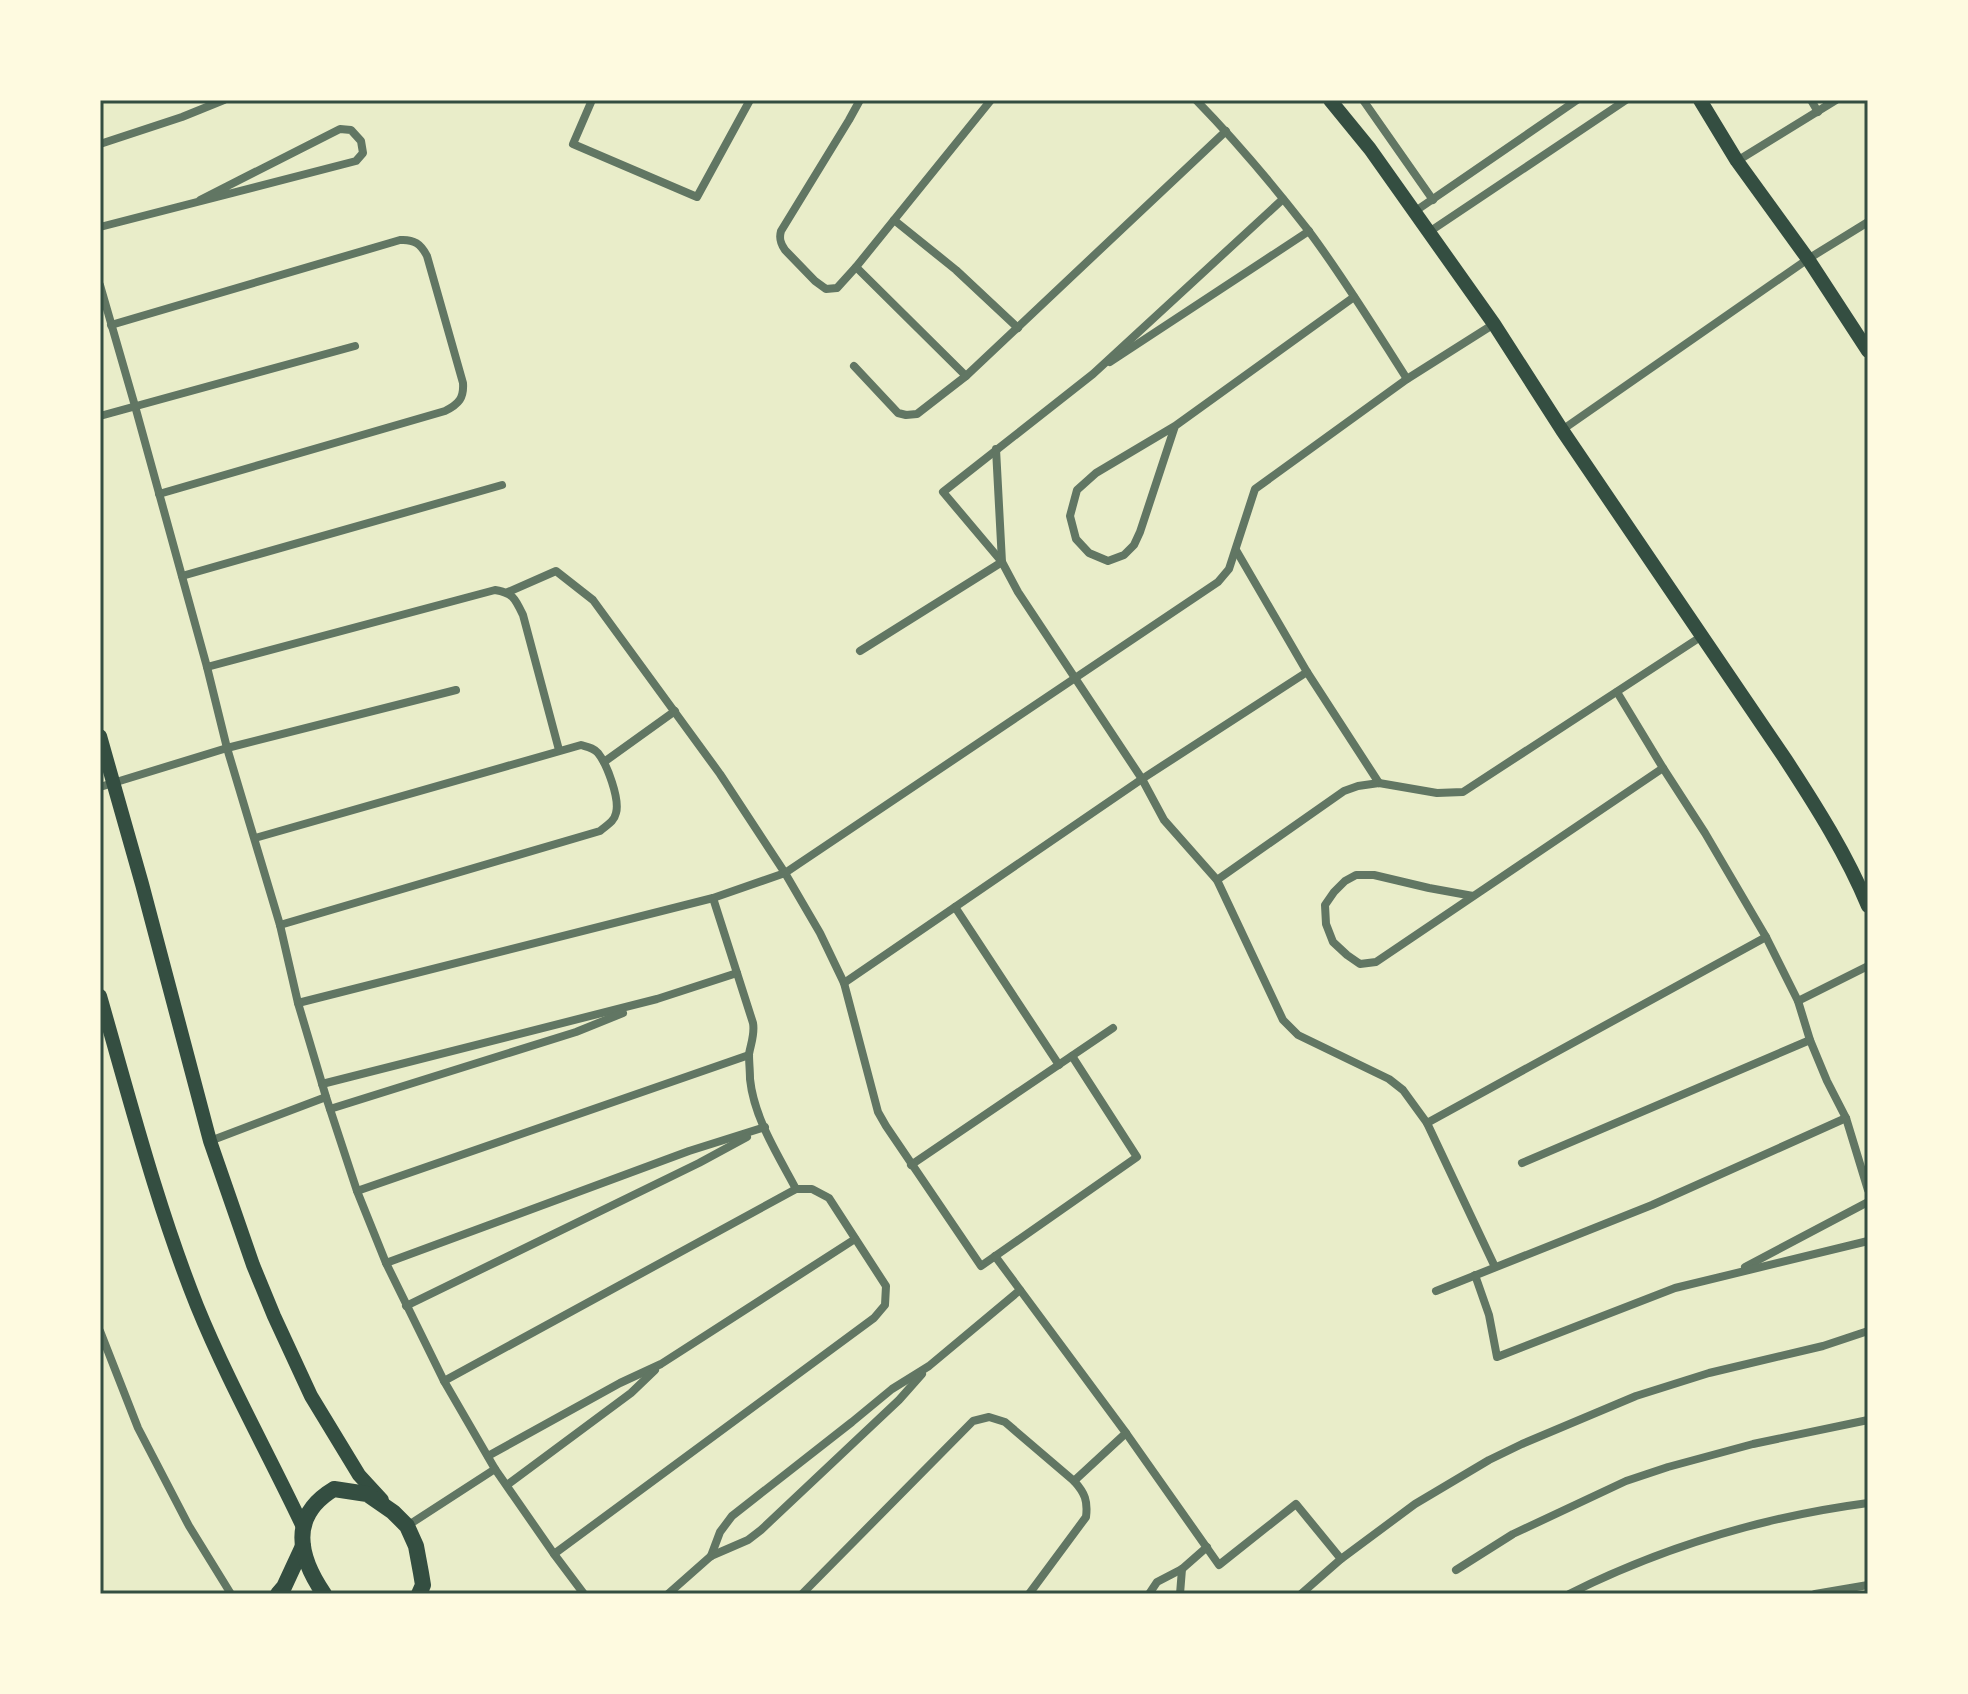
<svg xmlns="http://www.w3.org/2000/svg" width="1968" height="1694" viewBox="0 0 1968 1694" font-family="Mulish,sans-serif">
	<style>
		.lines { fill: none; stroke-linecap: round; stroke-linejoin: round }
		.minor { stroke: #617663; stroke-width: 8 }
		.secondary { stroke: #344e41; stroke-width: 14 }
		.primary { stroke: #344e41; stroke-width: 16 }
		.neatline { fill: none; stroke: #344e41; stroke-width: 3 }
	</style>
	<rect width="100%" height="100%" fill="#e9edc9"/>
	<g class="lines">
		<g class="minor">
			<polyline points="592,100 573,144 697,197 750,100"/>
			<path d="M 860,100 L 849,120 L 781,231 C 779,238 780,243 785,250 L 815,281 L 826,289 L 837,288 L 856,267 L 991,100"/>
			<path d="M 1196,100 C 1236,141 1273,185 1308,230 C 1344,278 1375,329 1407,379"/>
			<polyline points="1363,100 1433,200"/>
			<polyline points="1811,100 1818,112"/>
			<polyline points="100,144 182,117 224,100"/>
			<polyline points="1737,161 1836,100"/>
			<polyline points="1283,199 1093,374 943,492 1002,562 1018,592 1142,779 1164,820 1217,880 1283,1020 1298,1035 1389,1079 1403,1090 1427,1123 1495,1267"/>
			<polyline points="1414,212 1577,100"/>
			<polyline points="894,220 956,270 1018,328"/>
			<polyline points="100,227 356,161 363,153 361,141 351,130 340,129 200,200"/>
			<polyline points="1429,232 1626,100"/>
			<polyline points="856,267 966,376"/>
			<polyline points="100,285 135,406 207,667 227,748 280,925 298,1003 326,1097 357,1191 386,1263 444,1381 495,1469 554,1554 584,1594"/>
			<path d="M 111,325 L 400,240 C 414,239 421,244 427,256 L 463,383 C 464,398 459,404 445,411 L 159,494"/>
			<polyline points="1110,362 1309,231"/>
			<polyline points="854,366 898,413 906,415 917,414 966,376 1226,131"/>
			<polyline points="100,416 355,346"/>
			<polyline points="1175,426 1140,532 1134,545 1124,555 1108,561 1089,553 1076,539 1070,516 1077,490 1096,473 1175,426 1354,297"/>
			<polyline points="1562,430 1808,259 1868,222"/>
			<polyline points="1236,550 1307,672 1379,783"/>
			<polyline points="182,576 502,485"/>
			<polyline points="508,592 556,571 593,600 720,774 785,873 820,933 844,983 878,1112 886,1126 981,1266 1137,1157 1072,1056"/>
			<polyline points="860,651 1002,562 996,449"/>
			<path d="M 207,667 L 495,590 C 513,593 515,598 523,615 L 559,750"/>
			<polyline points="1617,692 1663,768 1705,833 1766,937 1798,1001 1810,1040 1827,1081 1846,1118 1868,1190"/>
			<polyline points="604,762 675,711"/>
			<polyline points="100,787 227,748 456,690"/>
			<path d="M 255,838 L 581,745 C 588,747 594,748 598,753 C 607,764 620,799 616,813 C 614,822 607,825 600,831 L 280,925"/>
			<polyline points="1217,880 1344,791 1358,786 1379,783 1437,793 1463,792 1702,636"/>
			<polyline points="1473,896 1429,888 1374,875 1356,875 1345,881 1334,892 1325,905 1326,924 1333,942 1347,955 1360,964 1376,962 1663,768"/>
			<path d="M 713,898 L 753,1023 C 755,1034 751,1043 749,1054 C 749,1062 750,1071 750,1079 C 754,1118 778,1155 796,1189"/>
			<polyline points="955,907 1059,1065"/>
			<polyline points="844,983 1142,779 1307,672"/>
			<polyline points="1798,1001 1868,966"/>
			<polyline points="298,1003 713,898 785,873 1218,582 1229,569 1255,489 1407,379 1494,324"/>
			<polyline points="322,1084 657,999 737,973"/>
			<polyline points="330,1109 576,1032 623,1013"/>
			<polyline points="1427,1123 1766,937"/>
			<polyline points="210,1141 326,1097"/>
			<polyline points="1522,1163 1810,1040"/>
			<polyline points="911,1165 1113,1028"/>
			<polyline points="357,1191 749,1055"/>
			<polyline points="995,1256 1126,1433 1219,1565 1296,1504 1341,1559"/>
			<polyline points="386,1263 689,1151 765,1127"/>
			<polyline points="1745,1267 1868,1202"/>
			<polyline points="1475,1275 1489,1315 1497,1357 1675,1288 1868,1241"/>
			<polyline points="1436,1291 1652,1205 1846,1118"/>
			<polyline points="406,1306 699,1163 747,1137"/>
			<polyline points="100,1331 138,1428 189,1526 231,1594"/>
			<polyline points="444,1381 796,1189 812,1189 829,1198 886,1286 885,1305 874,1318 554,1554"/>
			<polyline points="488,1456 620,1383 661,1364 855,1239"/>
			<polyline points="1074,1481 1126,1433"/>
			<polyline points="507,1485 631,1393 655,1370"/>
			<polyline points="407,1526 495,1469"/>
			<polyline points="711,1556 720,1532 732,1516 852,1422 892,1389 929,1366 1020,1290"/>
			<polyline points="1456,1570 1513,1534 1626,1481 1668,1467 1753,1444 1868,1420"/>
			<polyline points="668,1594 711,1556 748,1540 761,1530 899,1400 922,1374"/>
			<path d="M 802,1594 L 973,1421 L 989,1417 L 1005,1422 L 1074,1481 C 1085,1493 1088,1501 1086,1517 L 1029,1594"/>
			<polyline points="1149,1594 1157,1582 1182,1569 1207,1547"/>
			<polyline points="1180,1594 1182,1569"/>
			<polyline points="1301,1594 1341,1559 1415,1504 1489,1460 1522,1444 1636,1396 1709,1373 1823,1346 1868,1331"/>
			<path d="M 1569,1594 C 1665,1546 1762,1517 1868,1503"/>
			<polyline points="1815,1594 1868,1585"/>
		</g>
		<g class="secondary">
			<path d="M 1330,100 L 1370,149 L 1494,324 L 1562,430 L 1786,760 C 1816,806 1847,855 1868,906"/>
			<polyline points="1700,100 1737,161 1808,259 1868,351"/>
			<polyline points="100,736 142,884 210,1141 253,1265 274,1316 311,1396 359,1475 382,1500"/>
			<path d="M 100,996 C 130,1100 157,1206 197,1306 C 228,1382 268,1453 303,1527"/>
		</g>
		<g class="primary">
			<polyline points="278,1594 284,1587 303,1546"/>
			<path d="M 324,1594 C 298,1556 289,1516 334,1489 L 367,1494 L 393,1512 L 407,1526 L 416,1546 L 421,1573 L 423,1585 L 419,1594"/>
		</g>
	</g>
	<rect width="1968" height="1694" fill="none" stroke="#fefae0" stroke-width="204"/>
	<rect x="102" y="102" width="1764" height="1490" class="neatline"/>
</svg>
